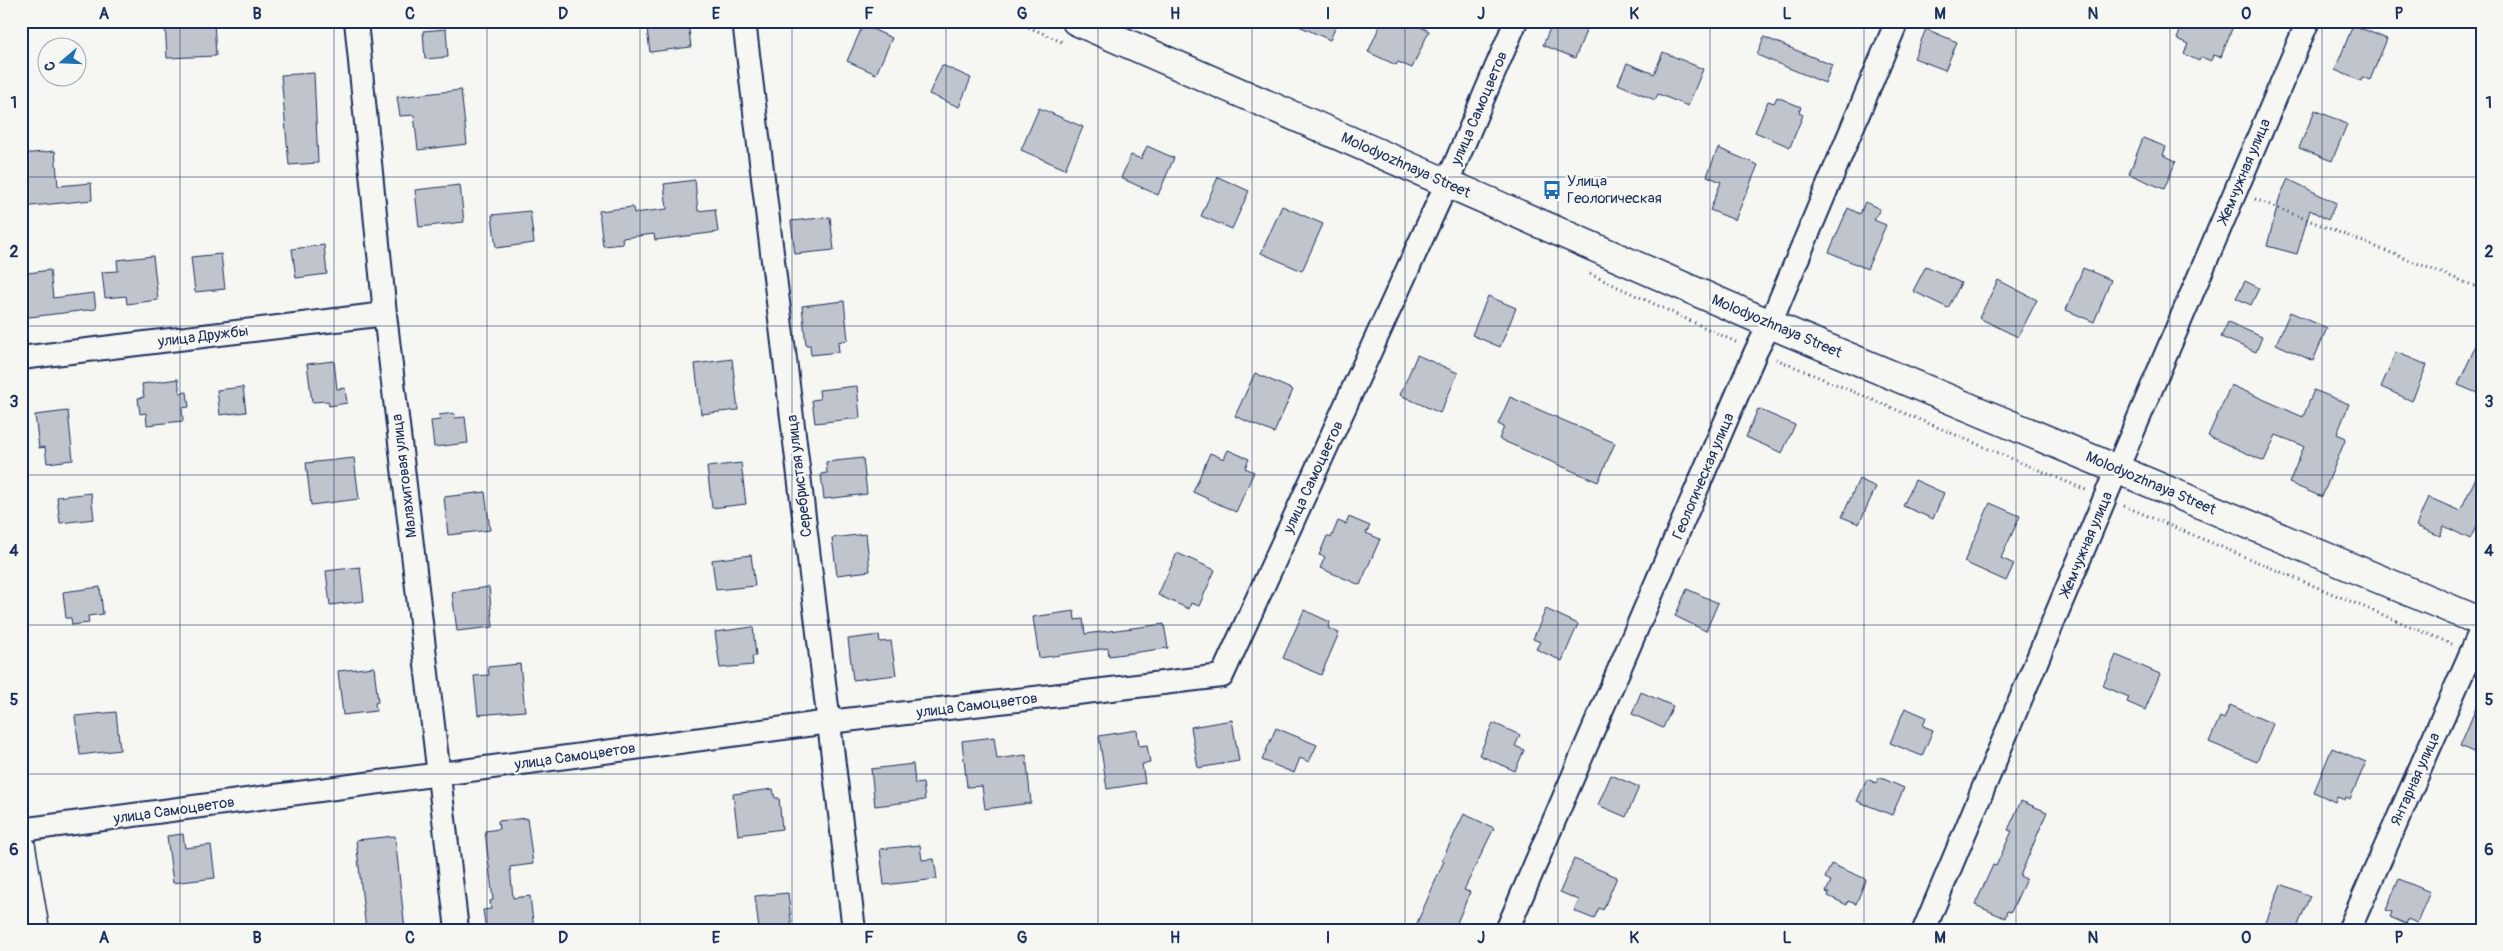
<svg xmlns="http://www.w3.org/2000/svg" width="2503" height="951" viewBox="0 0 2503 951" font-family="Pangolin,sans-serif">
	<style>
		.building { fill: #c0c4cd; stroke: #1b2f5e }
		.lines { fill: none; stroke-linecap: round; stroke-linejoin: round }
		.minor-casing { stroke: #1b2f5e; stroke-width: 26 }
		.tertiary-casing { stroke: #1b2f5e; stroke-width: 31 }
		.path { stroke: #1b2f5e; stroke-width: 3; stroke-dasharray: 1 4; stroke-linecap: butt }
		.minor { stroke: #f6f6f2; stroke-width: 22 }
		.tertiary { stroke: #f6f6f2; stroke-width: 28 }
		.grid { fill: none; stroke: #1b2f5e; stroke-width: 1; stroke-opacity: 0.55 }
		.labels { text-anchor: middle; stroke-width: 4.5; stroke-linejoin: round; paint-order: stroke }
		.street-label { font-size: 15px; fill: #1b2f5e; stroke: #f6f6f2 }
		.poi-label { font-size: 15px; fill: #1b2f5e; stroke: #f6f6f2; text-anchor: start }
		.neatline { fill: none; stroke: #1b2f5e; stroke-width: 2 }
		.grid-label { font-size: 16px; text-anchor: middle; font-weight: bold; fill: #1b2f5e }
	</style>
	<rect width="100%" height="100%" fill="#f6f6f2"/>
	<filter id="ink" filterUnits="userSpaceOnUse"><feTurbulence type="fractalNoise" baseFrequency=".02" numOctaves="2"/><feDisplacementMap in="SourceGraphic" scale="10" xChannelSelector="R" yChannelSelector="G"/><feConvolveMatrix kernelMatrix="1 2 1 2 8 2 1 2 1" color-interpolation-filters="sRGB"/></filter>
	<g filter="url(#ink)">
		<g class="building">
			<polygon points="165,21 214,21 216,56 167,58"/>
			<polygon points="646,21 688,21 691,47 650,52"/>
			<polygon points="1288,21 1338,21 1330,40"/>
			<polygon points="1382,21 1408,21 1429,31 1412,68 1398,62 1396,65 1368,52"/>
			<polygon points="1553,21 1590,21 1575,58 1543,45"/>
			<polygon points="2184,21 2235,21 2221,57 2213,55 2211,61 2201,57 2199,61 2184,54 2188,44 2177,39"/>
			<polygon points="863,25 892,38 876,74 847,61"/>
			<polygon points="2353,25 2387,39 2370,80 2362,77 2361,81 2335,70"/>
			<polygon points="446,29 448,57 425,59 423,31"/>
			<polygon points="1926,29 1957,42 1945,70 1914,58"/>
			<polygon points="1764,37 1832,65 1825,83 1757,55"/>
			<polygon points="1663,52 1703,69 1688,106 1658,94 1655,100 1618,84 1627,63 1654,74"/>
			<polygon points="942,65 971,78 959,107 929,94"/>
			<polygon points="314,73 318,163 289,165 281,75"/>
			<polygon points="461,90 467,144 418,150 414,115 400,116 397,97"/>
			<polygon points="1777,97 1801,107 1799,113 1803,115 1790,147 1755,132 1768,101 1774,103"/>
			<polygon points="1039,108 1083,127 1065,169 1021,150"/>
			<polygon points="2315,110 2347,124 2332,161 2299,148"/>
			<polygon points="2143,138 2166,147 2163,155 2176,161 2164,189 2129,174"/>
			<polygon points="1147,146 1174,158 1158,195 1121,178 1131,155 1141,159"/>
			<polygon points="1718,148 1758,165 1735,220 1710,210 1721,182 1707,176"/>
			<polygon points="55,151 58,186 91,183 92,200 21,207 21,154"/>
			<polygon points="1218,177 1249,191 1232,229 1201,216"/>
			<polygon points="2288,179 2336,203 2328,220 2310,210 2297,254 2267,246 2280,196"/>
			<polygon points="695,180 698,211 715,209 718,232 655,240 654,234 622,238 623,244 603,246 599,211 633,207 634,213 667,209 664,184"/>
			<polygon points="460,185 464,222 419,227 415,190"/>
			<polygon points="1865,202 1880,209 1874,220 1886,225 1867,269 1829,252 1848,208 1860,214"/>
			<polygon points="1282,206 1323,224 1302,271 1261,253"/>
			<polygon points="530,211 534,243 496,248 492,215"/>
			<polygon points="830,217 834,250 795,254 791,221"/>
			<polygon points="324,245 327,274 296,278 292,249"/>
			<polygon points="221,254 225,289 195,292 191,257"/>
			<polygon points="153,256 158,300 127,304 126,296 105,298 102,272 118,271 117,260"/>
			<polygon points="1926,266 1961,283 1948,308 1913,291"/>
			<polygon points="2083,268 2111,280 2094,322 2066,310"/>
			<polygon points="50,270 53,298 94,293 96,309 21,318 21,274"/>
			<polygon points="1998,280 2037,300 2018,337 1979,318"/>
			<polygon points="2245,281 2259,288 2251,305 2236,298"/>
			<polygon points="1488,296 1516,308 1500,347 1472,335"/>
			<polygon points="844,301 848,340 838,342 839,352 811,355 810,345 806,345 802,306"/>
			<polygon points="2290,312 2327,328 2313,361 2276,344"/>
			<polygon points="2228,322 2262,337 2256,352 2221,337"/>
			<polygon points="2482,332 2482,395 2458,385"/>
			<polygon points="2396,352 2427,365 2412,401 2381,387"/>
			<polygon points="1417,355 1458,373 1440,413 1400,395"/>
			<polygon points="732,359 738,410 701,414 695,364"/>
			<polygon points="334,361 337,389 345,388 347,403 329,406 328,401 312,402 307,364"/>
			<polygon points="1255,373 1293,390 1274,433 1235,416"/>
			<polygon points="178,379 180,393 187,392 189,407 182,408 183,421 147,425 146,413 140,414 138,398 144,397 142,384"/>
			<polygon points="2231,385 2303,417 2314,390 2349,404 2337,434 2346,438 2322,497 2289,483 2304,446 2276,435 2264,461 2208,436"/>
			<polygon points="857,386 860,418 815,423 812,400 820,399 819,390"/>
			<polygon points="243,387 246,412 220,415 217,390"/>
			<polygon points="1510,397 1615,443 1598,482 1499,439 1504,427 1498,424"/>
			<polygon points="1758,409 1795,425 1782,453 1746,437"/>
			<polygon points="68,411 73,460 47,463 45,447 39,448 35,415"/>
			<polygon points="454,413 455,418 465,417 468,443 434,447 431,421 440,420 439,415"/>
			<polygon points="1228,450 1249,459 1245,468 1254,472 1236,512 1193,492 1210,453 1224,459"/>
			<polygon points="354,458 359,499 311,505 306,463"/>
			<polygon points="863,458 867,494 824,499 821,474 827,473 826,462"/>
			<polygon points="741,463 746,504 712,508 707,467"/>
			<polygon points="2482,465 2482,515 2470,539 2444,526 2440,536 2416,526 2428,497 2460,511"/>
			<polygon points="1859,479 1876,487 1859,524 1842,517"/>
			<polygon points="1915,480 1944,493 1933,519 1903,506"/>
			<polygon points="485,492 490,530 448,535 444,497"/>
			<polygon points="91,493 94,519 60,523 57,497"/>
			<polygon points="1990,503 2020,516 2001,558 2014,564 2006,581 1964,562"/>
			<polygon points="1349,517 1370,526 1366,533 1380,539 1360,585 1320,568 1325,557 1319,555 1327,536 1331,538 1338,521 1346,524"/>
			<polygon points="866,534 870,571 837,575 832,538"/>
			<polygon points="1177,553 1215,570 1199,606 1191,603 1189,609 1158,595"/>
			<polygon points="751,555 755,586 716,590 712,560"/>
			<polygon points="360,567 364,601 330,605 326,571"/>
			<polygon points="100,587 103,614 88,616 89,623 72,625 71,618 66,618 63,592"/>
			<polygon points="489,587 493,627 457,631 452,592"/>
			<polygon points="1687,589 1718,603 1706,631 1675,616"/>
			<polygon points="1546,609 1578,624 1562,661 1536,649 1540,642 1533,639"/>
			<polygon points="1304,610 1330,622 1328,628 1339,633 1321,675 1283,658"/>
			<polygon points="1074,611 1075,620 1083,619 1085,634 1164,624 1168,648 1109,656 1108,648 1039,658 1033,617"/>
			<polygon points="753,627 756,656 752,656 753,665 720,668 715,632"/>
			<polygon points="879,635 880,642 891,641 896,675 853,680 848,639"/>
			<polygon points="2116,655 2160,674 2145,710 2127,702 2129,697 2103,686"/>
			<polygon points="520,664 525,711 478,715 474,676 489,675 488,667"/>
			<polygon points="374,667 378,702 375,703 376,711 343,715 338,671"/>
			<polygon points="1641,692 1673,706 1663,728 1632,714"/>
			<polygon points="2482,694 2482,756 2460,746"/>
			<polygon points="2230,705 2273,724 2257,762 2209,742 2220,717 2224,719"/>
			<polygon points="1905,708 1926,717 1923,726 1933,730 1922,756 1890,743"/>
			<polygon points="116,712 120,750 80,755 75,716"/>
			<polygon points="1232,720 1239,761 1198,768 1191,727"/>
			<polygon points="1493,723 1520,735 1515,746 1524,750 1515,771 1479,755"/>
			<polygon points="1276,728 1317,745 1309,762 1300,758 1294,773 1262,760"/>
			<polygon points="1137,730 1139,746 1147,745 1150,763 1142,764 1145,783 1107,789 1099,736"/>
			<polygon points="994,737 997,759 1026,755 1031,803 985,809 982,786 967,787 962,741"/>
			<polygon points="2332,748 2366,762 2350,799 2346,797 2345,800 2337,797 2335,802 2314,792"/>
			<polygon points="913,764 915,784 923,783 925,800 875,806 871,769"/>
			<polygon points="1611,775 1639,787 1626,817 1598,805"/>
			<polygon points="1879,777 1904,788 1892,815 1857,801 1867,779 1876,783"/>
			<polygon points="773,789 775,798 779,798 782,829 738,835 733,794"/>
			<polygon points="2021,801 2047,812 2020,876 2026,879 2011,912 2007,911 2005,918 1975,905 1993,865 1996,866 2012,831 2008,830"/>
			<polygon points="1464,814 1494,828 1464,890 1470,892 1454,930 1414,930 1444,861 1442,860"/>
			<polygon points="527,818 533,864 510,867 513,898 530,896 534,930 486,930 483,910 491,909 490,901 493,900 485,831 499,829 498,821"/>
			<polygon points="183,834 185,848 211,845 215,878 173,883 167,836"/>
			<polygon points="395,836 405,930 366,930 356,840"/>
			<polygon points="920,845 922,860 934,859 937,879 884,885 880,849"/>
			<polygon points="1574,859 1617,877 1603,910 1599,908 1594,919 1574,911 1579,900 1560,892"/>
			<polygon points="1831,864 1866,879 1856,904 1848,901 1847,905 1828,896 1829,893 1826,892 1831,881 1825,878"/>
			<polygon points="2399,879 2430,892 2417,923 2408,919 2406,924 2390,917 2392,912 2386,910"/>
			<polygon points="2281,884 2310,896 2296,930 2276,930 2265,925"/>
			<polygon points="788,893 792,930 759,930 755,896"/>
		</g>
		<g class="lines">
			<g class="minor-casing">
				<g id="minor">
					<polyline points="356,21 385,314 457,930"/>
					<polyline points="744,21 854,930"/>
					<polyline points="21,358 385,314"/>
					<polyline points="21,830 829,722 1222,676 1447,183 1516,21"/>
					<polyline points="1507,930 1756,351 1770,324 1897,21"/>
					<polyline points="1924,930 2117,469 2308,21"/>
					<polyline points="2349,930 2482,628"/>
				</g>
			</g>
			<g class="tertiary-casing">
				<g id="tertiary">
					<polyline points="1076,21 1770,324 2482,622"/>
					<polyline points="21,847 35,930"/>
				</g>
			</g>
			<g class="path">
				<polyline points="1015,21 1062,42"/>
				<polyline points="2255,199 2482,289"/>
				<polyline points="1590,274 1738,343"/>
				<polyline points="1776,359 2086,490"/>
				<polyline points="2124,506 2452,644"/>
			</g>
			<use href="#minor" class="minor"/>
			<use href="#tertiary" class="tertiary"/>
		</g>
	</g>
	<path class="grid" d="M 180,21 L 180,930M 334,21 L 334,930M 487,21 L 487,930M 640,21 L 640,930M 792,21 L 792,930M 946,21 L 946,930M 1098,21 L 1098,930M 1252,21 L 1252,930M 1405,21 L 1405,930M 1558,21 L 1558,930M 1710,21 L 1710,930M 1864,21 L 1864,930M 2016,21 L 2016,930M 2170,21 L 2170,930M 2322,21 L 2322,930M 21,177 L 2482,177M 21,326 L 2482,326M 21,475 L 2482,475M 21,625 L 2482,625M 21,774 L 2482,774"/>
	<defs>
		<g id="bus-bare" transform="scale(1.5)"><path d="M-5-6H5V4H4V6H2V4H-2V6H-4V4H-5ZM-3.5-4V0h7V-4ZM-3.5 1.2v1.5H-2V1.2ZM2 1.2v1.5H3.5V1.2Z" fill="#1f6fb2" stroke="#f6f6f2" stroke-width="2.5" paint-order="stroke"/></g>
	</defs>
	<g fill-rule="evenodd">
		<use href="#bus-bare" x="1552" y="190"/>
	</g>
	<g class="labels">
		<g class="street-label">
			<text transform="translate(1479 108) rotate(-67)" y="5">улица Самоцветов</text>
			<text transform="translate(1406 165) rotate(24)" y="5">Molodyozhnaya Street</text>
			<text transform="translate(2244 171) rotate(-67)" y="5">Жемчужная улица</text>
			<text transform="translate(1777 326) rotate(23)" y="5">Molodyozhnaya Street</text>
			<text transform="translate(203 336) rotate(-7)" y="5">улица Дружбы</text>
			<text transform="translate(404 476) rotate(-97)" y="5">Малахитовая улица</text>
			<text transform="translate(799 476) rotate(-97)" y="5">Серебристая улица</text>
			<text transform="translate(1703 476) rotate(-67)" y="5">Геологическая улица</text>
			<text transform="translate(1313 477) rotate(-65)" y="5">улица Самоцветов</text>
			<text transform="translate(2151 483) rotate(23)" y="5">Molodyozhnaya Street</text>
			<text transform="translate(2086 544) rotate(-67)" y="5">Жемчужная улица</text>
			<text transform="translate(977 705) rotate(-7)" y="5">улица Самоцветов</text>
			<text transform="translate(575 756) rotate(-8)" y="5">улица Самоцветов</text>
			<text transform="translate(2415 779) rotate(-66)" y="5">Янтарная улица</text>
			<text transform="translate(174 810) rotate(-8)" y="5">улица Самоцветов</text>
		</g>
		<g class="poi-label">
			<text x="1567" y="186">Улица<tspan x="1567" dy="17">Геологическая</tspan></text>
		</g>
	</g>
	<rect width="2503" height="951" fill="none" stroke="#f6f6f2" stroke-width="55"/>
	<g transform="translate(62 62) rotate(251)"><circle r="24" fill="#f6f6f2" stroke="#9ea6b7"/>
	<path d="M0-4L9 19L0 12L-9 19Z" fill="#1f6fb2"/>
	<text y="-8" font-size="14" font-weight="bold" text-anchor="middle" fill="#1b2f5e">С</text>
	</g>
	<rect x="28" y="28" width="2448" height="896" class="neatline"/>
	<g class="grid-label">
		<text x="104" y="19">A</text>
		<text x="257" y="19">B</text>
		<text x="410" y="19">C</text>
		<text x="563" y="19">D</text>
		<text x="716" y="19">E</text>
		<text x="869" y="19">F</text>
		<text x="1022" y="19">G</text>
		<text x="1175" y="19">H</text>
		<text x="1328" y="19">I</text>
		<text x="1481" y="19">J</text>
		<text x="1634" y="19">K</text>
		<text x="1787" y="19">L</text>
		<text x="1940" y="19">M</text>
		<text x="2093" y="19">N</text>
		<text x="2246" y="19">O</text>
		<text x="2399" y="19">P</text>
		<text x="14" y="108">1</text>
		<text x="2489" y="108">1</text>
		<text x="14" y="257">2</text>
		<text x="2489" y="257">2</text>
		<text x="14" y="407">3</text>
		<text x="2489" y="407">3</text>
		<text x="14" y="556">4</text>
		<text x="2489" y="556">4</text>
		<text x="14" y="705">5</text>
		<text x="2489" y="705">5</text>
		<text x="14" y="855">6</text>
		<text x="2489" y="855">6</text>
		<text x="104" y="943">A</text>
		<text x="257" y="943">B</text>
		<text x="410" y="943">C</text>
		<text x="563" y="943">D</text>
		<text x="716" y="943">E</text>
		<text x="869" y="943">F</text>
		<text x="1022" y="943">G</text>
		<text x="1175" y="943">H</text>
		<text x="1328" y="943">I</text>
		<text x="1481" y="943">J</text>
		<text x="1634" y="943">K</text>
		<text x="1787" y="943">L</text>
		<text x="1940" y="943">M</text>
		<text x="2093" y="943">N</text>
		<text x="2246" y="943">O</text>
		<text x="2399" y="943">P</text>
	</g>
</svg>
